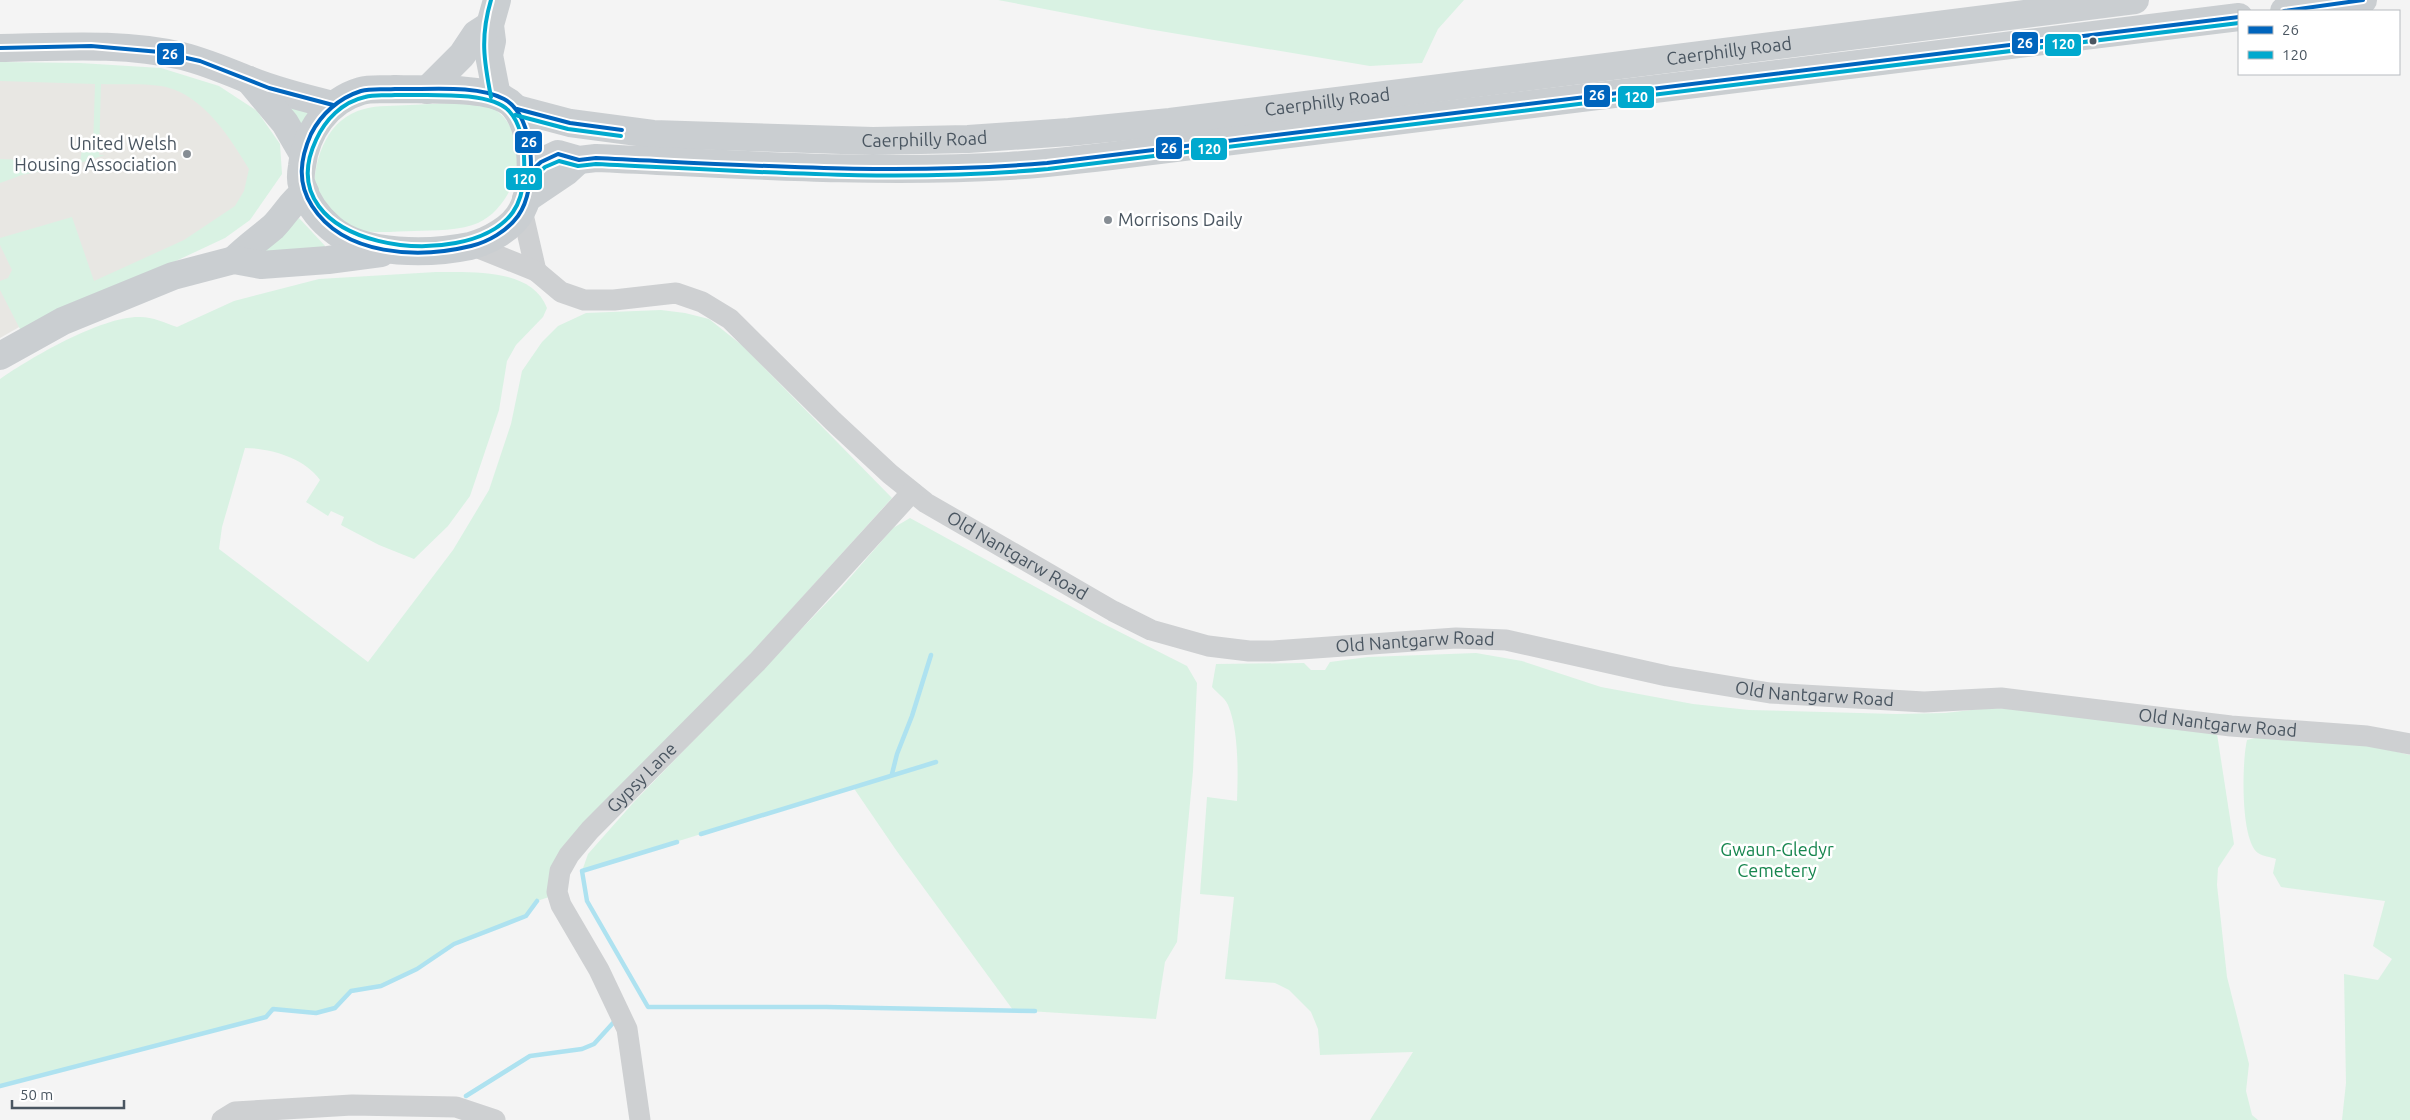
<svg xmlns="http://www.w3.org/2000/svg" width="2410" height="1120" viewBox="0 0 2410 1120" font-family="Ubuntu,sans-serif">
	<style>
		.commercial { fill: #e8e7e3 }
		.green { fill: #d9f2e3 }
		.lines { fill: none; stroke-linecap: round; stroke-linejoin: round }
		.stream { stroke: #aee2f0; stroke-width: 4.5 }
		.minor { stroke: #ced0d2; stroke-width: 21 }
		.major { stroke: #caced1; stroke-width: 28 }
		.bus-1-casing { stroke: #fff; stroke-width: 8 }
		.bus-2-casing { stroke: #fff; stroke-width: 8 }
		.bus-1 { stroke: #0065bd; stroke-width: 4 }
		.bus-2 { stroke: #00a9ce; stroke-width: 4 }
		.bus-dot { fill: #4a5661; stroke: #fff; stroke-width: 2 }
		.poi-dot { fill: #868d94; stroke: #fff; stroke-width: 2 }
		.labels { text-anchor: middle; stroke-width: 5; stroke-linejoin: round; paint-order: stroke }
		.street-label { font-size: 18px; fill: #4a5661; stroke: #fff }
		.poi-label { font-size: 18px; fill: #4a5661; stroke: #fff; text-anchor: end }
		.park-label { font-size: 18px; fill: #17864f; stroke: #fff }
		.line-badge { stroke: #fff; stroke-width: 2 }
		.badge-label { font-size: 14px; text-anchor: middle; font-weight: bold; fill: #fff }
	</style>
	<rect width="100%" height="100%" fill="#f4f4f4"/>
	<polygon class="commercial" points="0,62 169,75 275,145 232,223 35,318 0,338"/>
	<g class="green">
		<polygon points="998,0 1464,0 1438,29 1422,63 1370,66 1148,29"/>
		<path d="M 0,62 L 80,63 L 161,68 L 219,86 L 257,111 L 280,144 L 282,174 L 250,220 L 225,238 L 22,333 L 0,290 L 0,281 L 8,278 L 12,270 L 0,245 L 0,238 L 72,217 L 94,281 L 184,240 L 235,206 L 244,191 L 249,169 C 230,138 205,97 166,87 C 148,83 121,85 101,84 L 99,155 L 105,155 L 80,163 L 82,149 L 93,147 L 95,84 L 0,81 Z"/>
		<polygon points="272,95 310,113 298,134"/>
		<path d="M 472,102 C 478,104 487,104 493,108 C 535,136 519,204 478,223 C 460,231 434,230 414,231 C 391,231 359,237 340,221 C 330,212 322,198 314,188 C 315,156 328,118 364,109 C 378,105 395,106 410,105 C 430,104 451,103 472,102 Z"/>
		<polygon points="0,159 75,162 72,165 22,175 0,183"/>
		<polygon points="299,218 326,247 258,253 298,219"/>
		<path d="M 436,272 C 472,272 532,268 547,308 L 543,317 L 516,345 L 507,361 L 499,410 L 470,496 L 448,526 L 414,559 L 379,545 L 341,525 L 344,517 L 331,511 L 328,516 L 306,502 L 320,480 C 305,458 270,448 245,448 L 222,527 L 219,549 L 368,662 L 453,550 L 489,490 L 511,424 L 522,371 L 542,342 L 558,326 L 586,313 L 661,310 L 685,313 L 709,319 L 743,346 L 892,498 L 750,655 L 643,763 L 549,897 L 537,901 L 526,916 L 454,944 L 417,969 L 381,986 L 351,991 L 335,1008 L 316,1013 L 273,1009 L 266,1017 L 0,1086 L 0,379 C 32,357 102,316 140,317 C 153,317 165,323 177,327 L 234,301 L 319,279 Z"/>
		<polygon points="910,518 1096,620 1187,666 1197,683 1193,771 1177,942 1165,962 1156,1019 1013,1010 896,850 853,787 582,871 588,854 633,803 841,588 893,528"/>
		<path d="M 1476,653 L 1522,661 L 1601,687 L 1693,704 L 1749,710 L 1896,714 L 1945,713 L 1989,708 L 2050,711 L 2217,734 L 2234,844 L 2218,868 L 2217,885 L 2227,977 L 2249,1064 L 2246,1091 L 2252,1115 L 2258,1120 L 1370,1120 L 1413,1052 L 1320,1055 L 1318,1029 L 1311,1012 L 1289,990 L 1275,983 L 1225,979 L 1234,897 L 1200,894 L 1207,797 L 1237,801 C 1238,773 1239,731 1228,705 C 1225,698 1217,693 1212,687 L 1216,664 L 1304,663 L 1311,670 L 1325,670 L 1330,662 L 1368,657 Z"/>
		<path d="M 2259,737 L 2369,745 L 2410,755 L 2410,1120 L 2342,1120 L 2346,1083 L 2344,974 L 2378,980 L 2392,959 L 2373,946 L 2385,901 L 2281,887 L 2273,873 L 2276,859 C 2271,857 2262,856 2258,853 C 2240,840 2242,761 2247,740 Z"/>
	</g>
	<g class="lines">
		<g class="stream">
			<polyline points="892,774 897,754 912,716 931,655"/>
			<polyline points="701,834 936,762"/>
			<polyline points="677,842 582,871 587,901 648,1007 826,1007 1035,1011"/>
			<polyline points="0,1086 266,1017 273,1009 316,1013 335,1008 351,991 381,986 417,969 454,944 526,916 537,901"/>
			<polyline points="466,1096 530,1056 582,1049 594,1044 613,1023"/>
		</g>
		<g class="minor">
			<polyline points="522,210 536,271"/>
			<path id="s1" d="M 471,245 L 536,271 L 561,292 L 584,300 L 614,300 L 676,293 L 702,302 L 730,319 L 833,421 L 890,474 L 926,503 L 1113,611 L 1151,630 L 1208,646 L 1249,651 L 1273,651 L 1456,638 L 1506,640 L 1667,676 L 1770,693 L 1924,702 L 2001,698 L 2231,726 L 2367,736 L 2410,744"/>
			<polyline points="222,1120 235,1112 352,1105 456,1107 495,1120"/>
			<path id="s2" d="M 640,1120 L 627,1029 L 599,970 L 561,905 L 557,892 L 560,871 L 569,855 L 590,830 L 757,662 L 912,492"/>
		</g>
		<g class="major">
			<polyline points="497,0 490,25 492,41 489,55 497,96"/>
			<polyline points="2284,11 2363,0"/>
			<path d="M 0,48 C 59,47 123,42 182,56 C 206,62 227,71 249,80 C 276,91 304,98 333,105"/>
			<polyline points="249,80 285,123 303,154"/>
			<path d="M 395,89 C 423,90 481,87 504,99 C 535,114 536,184 522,210 C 513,228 489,241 470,246 C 431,254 363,256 331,228 C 318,217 307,202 302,185 C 300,180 301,172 302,166 C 306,132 327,101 361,91 C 371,88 385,90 395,89 Z"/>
			<polyline points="427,90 462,55 476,34 490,25"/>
			<path id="s3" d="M 517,109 L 570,123 L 653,134 L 873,141 L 968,139 L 1069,132 L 1170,122 L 2135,0"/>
			<path d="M 530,172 L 541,162 L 558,154 L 579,160 L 596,158 C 733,164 872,174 1009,166 C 1043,164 1077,160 1111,156 L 2239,17"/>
			<polyline points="526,199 566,172 579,160"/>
			<path d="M 234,260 C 246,248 260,238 273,227 C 285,215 291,202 305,192"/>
			<polyline points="0,356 63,321 173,276 234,260 261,265 328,260 381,253"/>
		</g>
		<g class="bus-1-casing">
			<g id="bus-1">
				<polyline points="2284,11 2363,0"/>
				<polyline points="0,48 91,46 160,52 200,61 269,88 333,105"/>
				<path d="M 395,89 C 426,90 476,84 504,99 C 536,116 538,189 518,216 C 507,231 488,242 471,246 C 418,259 344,256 312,206 C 297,183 300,159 311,134 C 321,114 339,98 361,91 C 372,88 384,90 395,89 Z"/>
				<polyline points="517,109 570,123 622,130"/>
				<path d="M 530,172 L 541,162 L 558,154 L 579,160 L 596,158 C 746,165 897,176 1047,163 L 2239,17"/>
			</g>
		</g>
		<g class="bus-2-casing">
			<g id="bus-2">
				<path d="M 491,0 C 480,37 484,61 491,97"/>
				<path d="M 395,95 C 423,96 490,90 509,111 C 524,127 525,156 524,176 C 523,189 520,202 513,212 C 467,276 265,249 316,140 C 325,120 342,102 365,97 C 375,94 385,96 395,95 Z"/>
				<polyline points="515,115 568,129 621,136"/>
				<path d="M 534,177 L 545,167 L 559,161 L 578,166 L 596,164 C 746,171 898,183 1048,169 L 2239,23"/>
			</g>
		</g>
		<use href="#bus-1" class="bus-1"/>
		<use href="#bus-2" class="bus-2"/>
	</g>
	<circle class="bus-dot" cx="2093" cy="41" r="4.5"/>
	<g class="poi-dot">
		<circle cx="187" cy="154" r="5"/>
		<circle cx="1108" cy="220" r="5"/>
	</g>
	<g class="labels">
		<g class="street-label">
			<text dy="6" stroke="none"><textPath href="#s3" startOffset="1220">Caerphilly Road</textPath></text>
			<text dy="6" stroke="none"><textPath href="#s3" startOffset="815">Caerphilly Road</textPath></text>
			<text dy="6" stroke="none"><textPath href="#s3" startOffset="410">Caerphilly Road</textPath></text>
			<text dy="6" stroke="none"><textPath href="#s1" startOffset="654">Old Nantgarw Road</textPath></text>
			<text dy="6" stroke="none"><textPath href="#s1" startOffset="1074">Old Nantgarw Road</textPath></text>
			<text dy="6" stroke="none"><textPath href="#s1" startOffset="1479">Old Nantgarw Road</textPath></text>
			<text dy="6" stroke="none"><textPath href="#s1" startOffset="1884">Old Nantgarw Road</textPath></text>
			<text dy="6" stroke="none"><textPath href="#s2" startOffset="392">Gypsy Lane</textPath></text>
		</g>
		<g class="poi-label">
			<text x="177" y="150">United Welsh<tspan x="177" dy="21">Housing Association</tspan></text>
			<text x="1118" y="226" text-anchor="start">Morrisons Daily</text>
		</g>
		<g class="park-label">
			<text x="1777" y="856">Gwaun-Gledyr<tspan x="1777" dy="21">Cemetery</tspan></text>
		</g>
	</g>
	<g class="line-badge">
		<rect x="2011" y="31" width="28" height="24" rx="5" fill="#0065bd"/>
		<rect x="2044" y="33" width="38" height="24" rx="5" fill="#00a9ce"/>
		<rect x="156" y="42" width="29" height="24" rx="5" fill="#0065bd"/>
		<rect x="1583" y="84" width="28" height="24" rx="5" fill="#0065bd"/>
		<rect x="1617" y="85" width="38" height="24" rx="5" fill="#00a9ce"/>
		<rect x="514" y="130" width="29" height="24" rx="5" fill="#0065bd"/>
		<rect x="1155" y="136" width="28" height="24" rx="5" fill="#0065bd"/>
		<rect x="1190" y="137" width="38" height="24" rx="5" fill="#00a9ce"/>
		<rect x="505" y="167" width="38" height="24" rx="5" fill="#00a9ce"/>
	</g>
	<g class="badge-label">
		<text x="2025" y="48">26</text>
		<text x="2063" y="49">120</text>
		<text x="170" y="59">26</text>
		<text x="1597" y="100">26</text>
		<text x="1636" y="102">120</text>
		<text x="529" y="147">26</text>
		<text x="1169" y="153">26</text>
		<text x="1209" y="154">120</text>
		<text x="524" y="184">120</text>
	</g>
	<rect x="2238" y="10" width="162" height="65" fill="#ffffff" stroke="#b7bbc0"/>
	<rect x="2248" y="26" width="25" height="8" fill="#0065bd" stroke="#b7bbc0"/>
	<text x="2282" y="35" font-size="15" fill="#4a5661">26</text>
	<rect x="2248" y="51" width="25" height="8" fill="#00a9ce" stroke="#b7bbc0"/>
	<text x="2282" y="60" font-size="15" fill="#4a5661">120</text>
	<path d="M12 1100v8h112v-8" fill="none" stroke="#4a5661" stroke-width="2.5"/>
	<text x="20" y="1100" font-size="15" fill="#4a5661" stroke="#ffffff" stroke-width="4" paint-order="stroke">50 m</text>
</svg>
